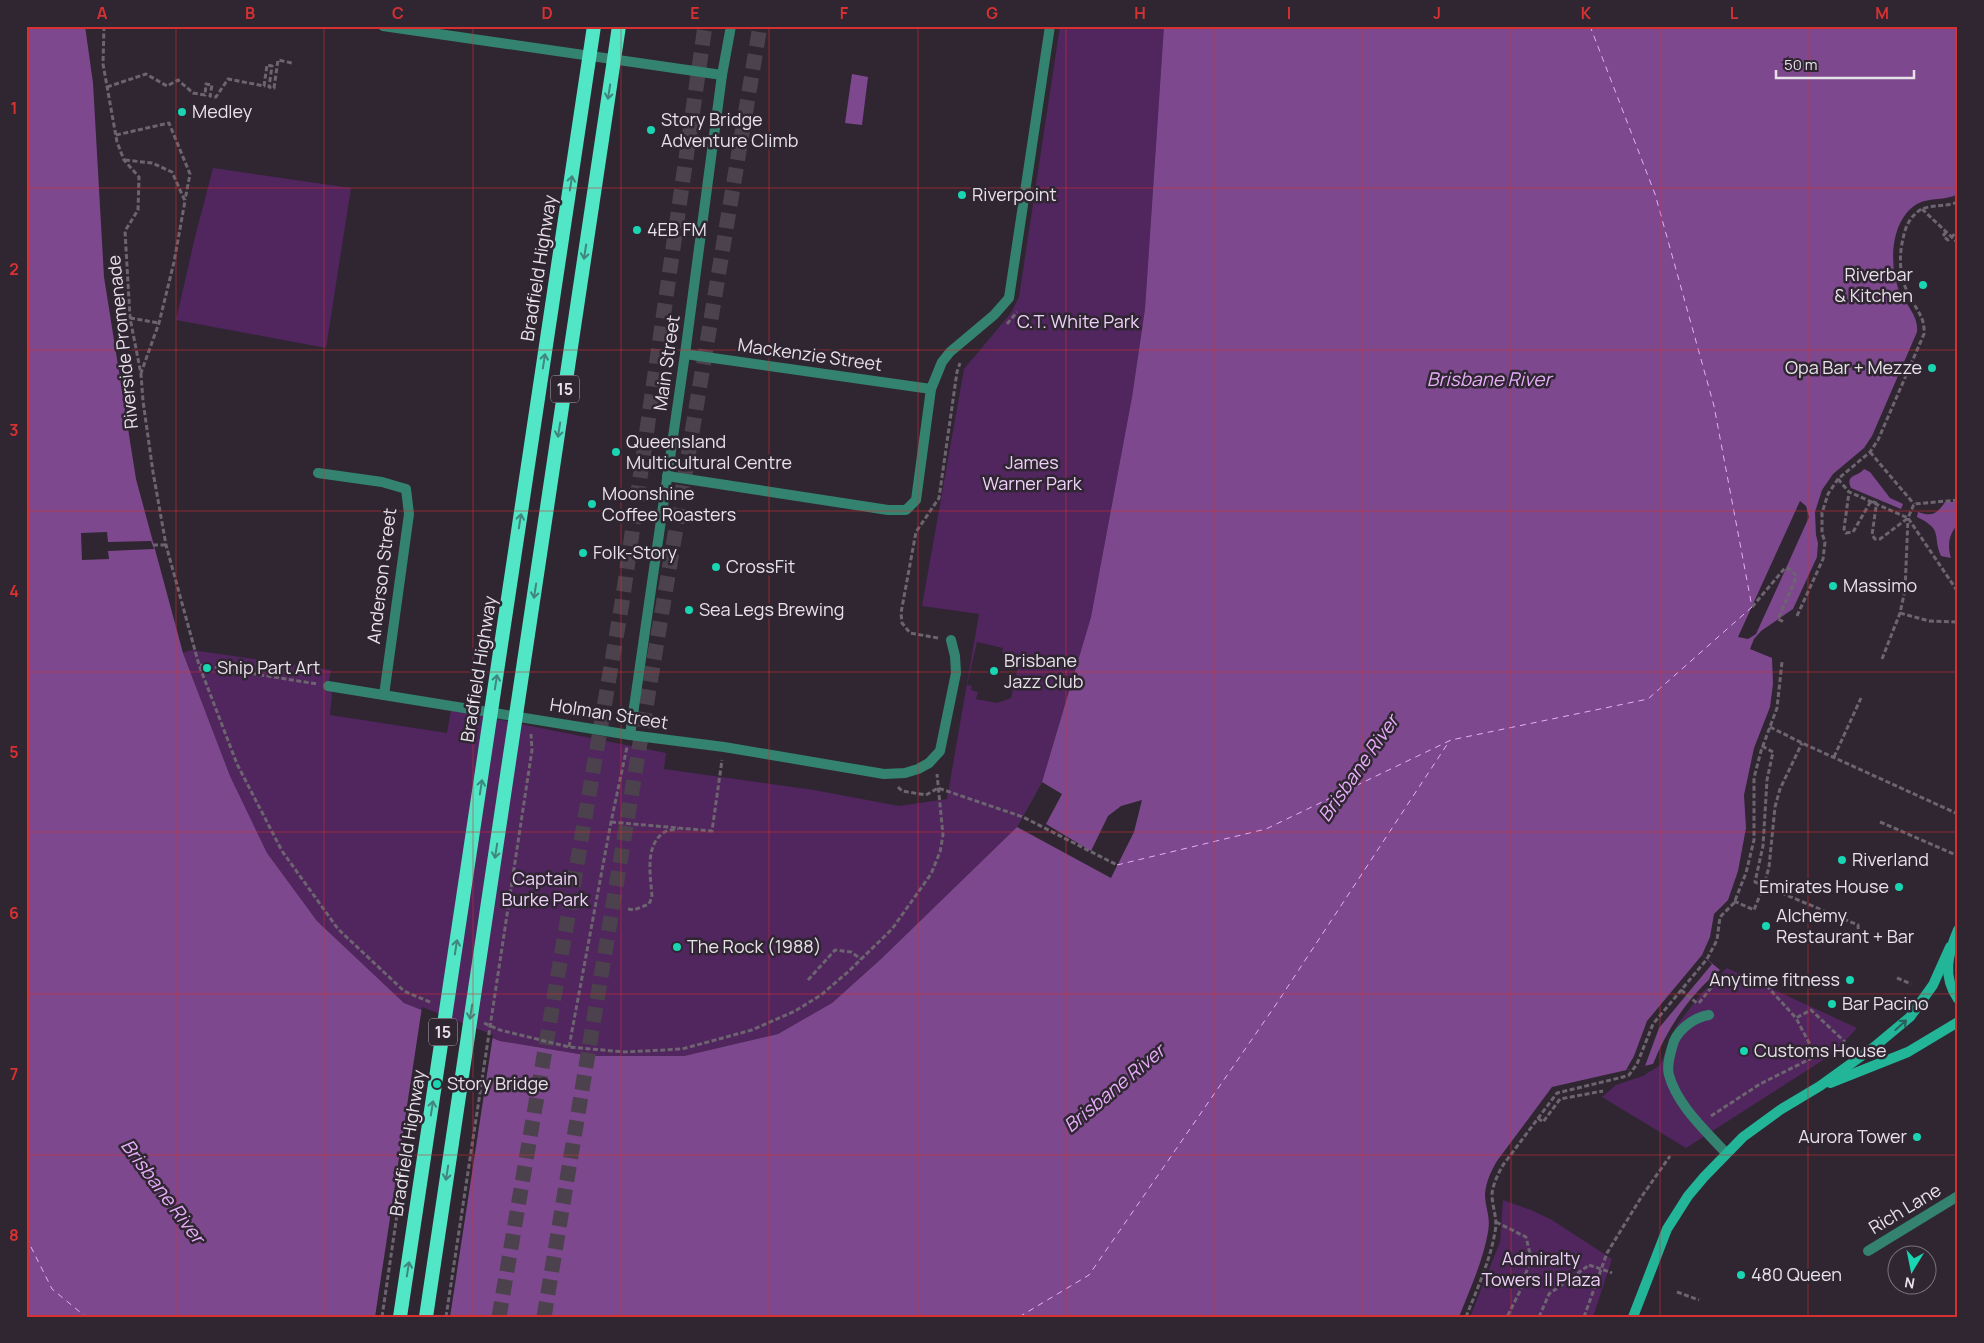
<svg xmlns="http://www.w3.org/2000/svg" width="1984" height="1343" viewBox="0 0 1984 1343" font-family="Manrope,sans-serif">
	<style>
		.green { fill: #51255e; fill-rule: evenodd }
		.water { fill: #7e488e }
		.pier { fill: #2f2632 }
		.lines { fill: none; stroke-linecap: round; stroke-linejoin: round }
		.ferry { stroke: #e7adfa; stroke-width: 1; stroke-dasharray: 6 5; stroke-linecap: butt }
		.motorway-tunnel { stroke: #4b424d; stroke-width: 15; stroke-dasharray: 15 8; stroke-linecap: butt }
		.path { stroke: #6c646f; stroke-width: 3; stroke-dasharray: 5 2.5; stroke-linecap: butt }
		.service { stroke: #348370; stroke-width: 10 }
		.minor { stroke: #348370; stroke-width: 10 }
		.tertiary { stroke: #348370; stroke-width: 10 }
		.secondary { stroke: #22b598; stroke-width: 10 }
		.path-bridge { stroke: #6c646f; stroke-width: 3; stroke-dasharray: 5 2.5; stroke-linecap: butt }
		.trunk-bridge { stroke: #51e7c6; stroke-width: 14 }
		.oneway { stroke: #40867c }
		.oneway2 { stroke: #2a5f5b }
		.grid { fill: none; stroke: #d73132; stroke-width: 1; stroke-opacity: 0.55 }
		.poi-dot { fill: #19d5b2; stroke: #2f2632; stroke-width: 2 }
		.labels { text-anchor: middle; stroke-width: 5; stroke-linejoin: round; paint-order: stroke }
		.shield { fill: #2f2632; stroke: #b0a9b2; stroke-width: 1 }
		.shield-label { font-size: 16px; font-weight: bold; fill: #e7e1e9 }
		.poi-label { font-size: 18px; fill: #e7e1e9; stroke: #2f2632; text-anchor: start }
		.street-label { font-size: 18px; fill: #e7e1e9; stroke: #2f2632 }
		.park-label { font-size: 18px; fill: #eed1f8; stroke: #2f2632 }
		.water-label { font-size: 19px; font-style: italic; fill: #e7adfa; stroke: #2f2632 }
		.neatline { fill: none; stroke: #d73132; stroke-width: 2 }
		.grid-label { font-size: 16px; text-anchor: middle; font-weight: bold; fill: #d73132 }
	</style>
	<rect width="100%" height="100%" fill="#2f2632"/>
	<g class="green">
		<path d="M 1060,26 L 1164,26 L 1145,309 L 1132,397 L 1091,617 L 1042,782 L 1017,827 L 881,959 L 832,1003 L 778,1034 L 684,1056 L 591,1056 L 500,1041 L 404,1003 L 317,921 L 267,853 L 230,776 L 183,653 L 192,650 L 331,670 L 328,686 L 332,693 L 330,715 L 447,733 L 451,710 L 666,753 L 664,769 L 814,790 L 899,806 L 947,799 L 979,614 L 922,606 L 964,369 L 1011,313 L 1019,297 ZM 977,642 L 1003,648 L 1002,653 L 1020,657 L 1011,698 L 997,703 L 976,699 L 978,692 L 971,690 L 972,686 L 967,685 Z"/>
		<polygon points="213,168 351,188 326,348 176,320 195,237"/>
		<polygon points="1727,968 1857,1028 1834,1053 1686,1148 1602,1097 1616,1085 1643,1076 1660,1065 1677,1025 1700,995"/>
		<polygon points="1503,1200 1531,1210 1552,1220 1612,1259 1593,1317 1470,1317 1500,1242"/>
	</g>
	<g class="water">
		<path d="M 26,26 L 85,26 L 93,83 L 104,277 L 136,479 L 183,653 L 230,776 L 267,853 L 317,921 L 404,1003 L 500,1041 L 591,1056 L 684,1056 L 778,1034 L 832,1003 L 881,959 L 1017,827 L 1042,782 L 1091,617 L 1132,397 L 1145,309 L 1164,26 L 1958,26 L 1958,194 C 1945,201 1930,197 1917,204 C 1891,220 1889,261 1898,288 C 1904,303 1919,315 1917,332 L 1872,436 L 1864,448 L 1833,474 L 1822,490 L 1815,512 L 1816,535 L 1818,543 L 1817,557 L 1793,609 L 1761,631 L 1754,639 L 1750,649 L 1772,658 L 1773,684 L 1770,707 L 1754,748 L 1744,795 L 1746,828 L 1738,871 L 1728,900 L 1714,914 L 1710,937 L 1702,955 L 1720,970 C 1689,996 1668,1027 1653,1064 L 1552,1087 L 1497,1161 C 1491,1171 1486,1182 1485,1194 C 1485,1208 1491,1216 1488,1232 C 1483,1261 1470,1289 1459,1317 L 26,1317 Z"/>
		<polygon points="852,74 868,77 862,125 845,123"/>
		<path d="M 1864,469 L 1870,472 L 1890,498 L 1903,504 L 1901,509 L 1851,488 C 1845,474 1858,477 1864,469 Z"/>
		<path d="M 1945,502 L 1958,502 L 1958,524 C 1949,534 1947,545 1951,558 L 1941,556 C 1932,535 1944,530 1917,517 L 1918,512 C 1932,517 1937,514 1945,502 Z"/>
	</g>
	<g class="pier">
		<polygon points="1800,501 1806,506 1809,517 1782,577 1756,634 1748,639 1738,637"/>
		<polygon points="107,532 108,542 151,541 154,549 108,551 109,559 82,560 81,533"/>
		<polygon points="1042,782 1062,794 1046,824 1091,851 1108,816 1121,806 1142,800 1134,832 1111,878 1017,827"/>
		<polygon points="1702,955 1712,964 1659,1028 1645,1066 1626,1070 1634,1056 1647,1021"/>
		<polygon points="422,1007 493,1035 450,1317 375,1317"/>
	</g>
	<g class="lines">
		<g class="ferry">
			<polyline points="1117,865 1266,829 1451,740 1648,699 1752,607 1714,406 1655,194 1590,26"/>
			<polyline points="26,1237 52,1289 86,1317"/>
			<polyline points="1019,1317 1089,1275 1277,1003 1450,740"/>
		</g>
		<g class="motorway-tunnel">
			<polyline points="499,1317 622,603 705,26"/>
			<polyline points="544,1317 760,26"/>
		</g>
		<g class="path">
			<polyline points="104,26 103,64 117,142 124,160 139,177 138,210 125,231 130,318 141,374 143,401 153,472 166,545 199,665 237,764 282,851 338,929 404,991 432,1003"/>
			<polyline points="107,87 146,74 167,86 178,80 193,93 205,95 206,84 212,85 210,96 216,97 228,79 264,86 267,65 272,66 269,87 274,88 278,60 292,63"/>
			<polyline points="116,135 169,123 190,174 185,200"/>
			<polyline points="125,160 152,163 172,172 185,201 174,262 159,323 141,373"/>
			<polyline points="1922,209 1958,243"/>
			<polyline points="1946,232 1943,236 1948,240 1958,231"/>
			<polyline points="130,318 159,323"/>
			<polyline points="1007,324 1017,312"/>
			<polyline points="1870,452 1914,504"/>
			<polyline points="1838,479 1849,492 1908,518 1880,539 1875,539 1872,535 1876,507 1876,503 1871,501 1853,532 1846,533 1844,529 1849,492"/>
			<polyline points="1958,500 1914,504 1908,518 1958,592"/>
			<polyline points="153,545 166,545"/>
			<path d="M 1752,607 L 1785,568 C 1791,569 1795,572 1796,578 L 1778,619 L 1784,622"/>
			<polyline points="1900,613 1929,621 1958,622"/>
			<path d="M 1797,616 L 1823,559 L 1825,542 L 1822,533 L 1822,513 L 1828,494 L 1838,479 L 1870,452 L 1878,440 L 1924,334 C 1925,318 1918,312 1911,299 C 1900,281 1898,259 1903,239 C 1905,227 1910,217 1920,210 C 1932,204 1946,207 1958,202"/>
			<polyline points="938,638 910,633 902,623 901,613 916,532 939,498 957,372 960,363"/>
			<polyline points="1882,659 1900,613 1905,590 1908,518"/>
			<polyline points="200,665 317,684"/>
			<polyline points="1770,727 1802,743 1958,814"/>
			<polyline points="1762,746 1773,752 1767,780 1763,846 1755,882 1858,925 1859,941"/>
			<polyline points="1834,757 1861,698"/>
			<polyline points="898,787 902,791 926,795 938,788 1023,817 1117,865"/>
			<polyline points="611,822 712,831 722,760"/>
			<polyline points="1880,822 1958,856"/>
			<polyline points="1734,901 1754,910 1764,885 1769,867 1775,807 1780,789 1802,743"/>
			<path d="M 628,909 L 634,910 L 649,904 L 652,897 C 651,878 644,847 663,833 C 667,830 673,830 678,829"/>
			<polyline points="1897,978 1911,984"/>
			<polyline points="808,980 835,950 851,952 861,959"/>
			<polyline points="1681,990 1698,1004"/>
			<polyline points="1699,1003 1721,975 1765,984 1796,1018 1811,1010 1845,1042"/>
			<polyline points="484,1023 500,1030 569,1047 625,1052 682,1049 752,1030 795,1011 821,995 849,971 892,929 931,874 940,852 943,835 937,774"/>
			<polyline points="569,1047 611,822 627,747"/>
			<polyline points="1711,1116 1760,1084 1816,1056 1796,1018"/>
			<polyline points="1538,1118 1543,1122 1560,1099 1603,1091"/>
			<polyline points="1496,1222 1526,1237 1531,1258 1520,1291 1507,1317"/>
			<polyline points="1610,1272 1612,1273"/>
			<polyline points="1677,1292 1699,1300"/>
			<path d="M 1466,1317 C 1477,1289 1490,1261 1495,1232 C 1498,1218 1492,1208 1492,1194 C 1493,1184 1498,1174 1503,1165 L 1557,1093 L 1623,1077 L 1629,1075 L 1637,1064 L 1653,1024 L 1707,959 L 1717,940 L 1720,917 L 1734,903 L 1746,873 L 1754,840 L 1754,778 L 1761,751 L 1777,708 L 1782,662"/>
			<polyline points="1539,1317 1549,1294 1589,1265"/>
			<polyline points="1584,1317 1607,1253 1642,1196 1670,1156"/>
		</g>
		<g class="service">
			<path d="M 1709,1015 C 1695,1017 1680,1028 1674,1041 C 1671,1051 1666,1065 1669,1075 C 1677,1105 1706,1131 1726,1153"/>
			<polyline points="1868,1251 1958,1196"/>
		</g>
		<g class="minor">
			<polyline points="383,26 722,75"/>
			<polyline points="685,354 931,389"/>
			<polyline points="318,473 382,482 406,489 409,514 384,695"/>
			<polyline points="667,476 888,510 906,510 916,500 931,389 942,362 950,352 994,315 1009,298 1050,26"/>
			<polyline points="328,686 630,735 724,747 884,774 905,773 918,769 929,763 940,751 956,673 955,656 951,640"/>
		</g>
		<polyline class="tertiary" points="630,735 685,354 722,75 731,26"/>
		<g class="secondary">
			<path d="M 1958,930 C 1948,953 1942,977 1958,999"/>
			<polyline points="1830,1083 1908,1052 1958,1022"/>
			<polyline points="1633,1317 1667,1229 1688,1196 1704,1177 1743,1137 1780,1110 1820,1086 1874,1047 1910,1017 1933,985 1950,947"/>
		</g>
		<g class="path-bridge">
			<polyline points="1589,1265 1610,1272"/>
			<polyline points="382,1317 399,1201"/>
			<polyline points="446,1317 532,750 531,734"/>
		</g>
		<g class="trunk-bridge">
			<polyline points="400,1317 594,26"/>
			<polyline points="426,1317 619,26"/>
		</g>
	</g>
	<defs><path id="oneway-shaft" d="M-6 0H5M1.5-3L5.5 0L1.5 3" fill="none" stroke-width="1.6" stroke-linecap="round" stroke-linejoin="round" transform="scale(1.25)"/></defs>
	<g class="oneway">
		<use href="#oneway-shaft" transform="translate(609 92) rotate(99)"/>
		<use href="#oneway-shaft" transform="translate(571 183) rotate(-81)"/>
		<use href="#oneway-shaft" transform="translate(585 252) rotate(99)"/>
		<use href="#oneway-shaft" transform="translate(544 361) rotate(-81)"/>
		<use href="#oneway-shaft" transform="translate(559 430) rotate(99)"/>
		<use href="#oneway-shaft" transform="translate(520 521) rotate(-81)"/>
		<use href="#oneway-shaft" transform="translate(535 591) rotate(99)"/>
		<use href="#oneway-shaft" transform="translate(496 682) rotate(-81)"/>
		<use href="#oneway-shaft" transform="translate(481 787) rotate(-81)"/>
		<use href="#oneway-shaft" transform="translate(496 851) rotate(99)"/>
		<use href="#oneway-shaft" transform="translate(456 947) rotate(-81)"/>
		<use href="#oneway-shaft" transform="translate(471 1012) rotate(99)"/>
		<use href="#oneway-shaft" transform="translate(432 1108) rotate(-81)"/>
		<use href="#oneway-shaft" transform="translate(447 1173) rotate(99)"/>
		<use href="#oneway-shaft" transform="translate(408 1269) rotate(-81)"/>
	</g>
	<use class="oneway2" href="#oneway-shaft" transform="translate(1901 1025) rotate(-42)"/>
	<path class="grid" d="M 176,26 L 176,1317M 324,26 L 324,1317M 473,26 L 473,1317M 621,26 L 621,1317M 769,26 L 769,1317M 918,26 L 918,1317M 1066,26 L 1066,1317M 1215,26 L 1215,1317M 1363,26 L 1363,1317M 1511,26 L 1511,1317M 1660,26 L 1660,1317M 1808,26 L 1808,1317M 26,188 L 1958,188M 26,350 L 1958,350M 26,511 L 1958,511M 26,672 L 1958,672M 26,832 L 1958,832M 26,994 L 1958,994M 26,1155 L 1958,1155"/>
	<g class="poi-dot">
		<circle cx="182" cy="112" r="5"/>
		<circle cx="651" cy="130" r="5"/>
		<circle cx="962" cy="195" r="5"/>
		<circle cx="637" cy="230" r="5"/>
		<circle cx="1923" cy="285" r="5"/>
		<circle cx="1932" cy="368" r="5"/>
		<circle cx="616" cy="452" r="5"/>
		<circle cx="592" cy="504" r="5"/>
		<circle cx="583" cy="553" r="5"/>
		<circle cx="716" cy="567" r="5"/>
		<circle cx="1833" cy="586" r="5"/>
		<circle cx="689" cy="610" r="5"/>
		<circle cx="207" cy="668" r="5"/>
		<circle cx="994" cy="671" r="5"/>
		<circle cx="1842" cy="860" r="5"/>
		<circle cx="1899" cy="887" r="5"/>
		<circle cx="1766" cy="926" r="5"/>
		<circle cx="677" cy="947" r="5"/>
		<circle cx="1850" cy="980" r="5"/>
		<circle cx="1832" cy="1004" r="5"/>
		<circle cx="1744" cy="1051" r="5"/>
		<circle cx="437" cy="1084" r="5"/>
		<circle cx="1917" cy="1137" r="5"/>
		<circle cx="1741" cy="1275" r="5"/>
	</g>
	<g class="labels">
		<g class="shield">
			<rect x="551" y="375.5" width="28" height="27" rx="4"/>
			<rect x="429" y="1018.5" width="28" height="27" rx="4"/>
		</g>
		<g class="shield-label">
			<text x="565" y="395">15</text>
			<text x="443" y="1038">15</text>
		</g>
		<g class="poi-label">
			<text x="192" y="118">Medley</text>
			<text x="661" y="126">Story Bridge<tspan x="661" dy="21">Adventure Climb</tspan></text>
			<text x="972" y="201">Riverpoint</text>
			<text x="647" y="236">4EB FM</text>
			<text x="1913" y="281" text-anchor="end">Riverbar<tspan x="1913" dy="21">&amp; Kitchen</tspan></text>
			<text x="1922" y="374" text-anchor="end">Opa Bar + Mezze</text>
			<text x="626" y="448">Queensland<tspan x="626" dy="21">Multicultural Centre</tspan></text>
			<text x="602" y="500">Moonshine<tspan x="602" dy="21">Coffee Roasters</tspan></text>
			<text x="593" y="559">Folk-Story</text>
			<text x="726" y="573">CrossFit</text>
			<text x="1843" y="592">Massimo</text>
			<text x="699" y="616">Sea Legs Brewing</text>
			<text x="1004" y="667">Brisbane<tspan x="1004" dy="21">Jazz Club</tspan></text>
			<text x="217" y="674">Ship Part Art</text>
			<text x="1852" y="866">Riverland</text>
			<text x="1889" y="893" text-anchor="end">Emirates House</text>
			<text x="1776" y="922">Alchemy<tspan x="1776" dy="21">Restaurant + Bar</tspan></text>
			<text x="687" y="953">The Rock (1988)</text>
			<text x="1840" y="986" text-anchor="end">Anytime fitness</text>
			<text x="1842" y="1010">Bar Pacino</text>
			<text x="1754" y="1057">Customs House</text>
			<text x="447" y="1090">Story Bridge</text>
			<text x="1907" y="1143" text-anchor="end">Aurora Tower</text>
			<text x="1751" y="1281">480 Queen</text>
		</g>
		<g class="street-label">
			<text transform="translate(539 268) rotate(-81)" y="6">Bradfield Highway</text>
			<text transform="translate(123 342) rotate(-96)" y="6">Riverside Promenade</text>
			<text transform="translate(810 355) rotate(8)" y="6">Mackenzie Street</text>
			<text transform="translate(667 363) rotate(-82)" y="6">Main Street</text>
			<text transform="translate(382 576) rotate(-83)" y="6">Anderson Street</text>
			<text transform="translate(479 669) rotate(-81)" y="6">Bradfield Highway</text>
			<text transform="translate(609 714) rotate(9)" y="6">Holman Street</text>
			<text transform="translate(408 1143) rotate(-81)" y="6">Bradfield Highway</text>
			<text transform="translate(1905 1209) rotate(-31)" y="6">Rich Lane</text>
		</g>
		<g class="park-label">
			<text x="1078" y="328">C.T. White Park</text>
			<text x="1032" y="469">James<tspan x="1032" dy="21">Warner Park</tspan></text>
			<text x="545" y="885">Captain<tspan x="545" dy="21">Burke Park</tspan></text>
			<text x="1541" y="1265">Admiralty<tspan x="1541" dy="21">Towers II Plaza</tspan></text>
		</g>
		<g class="water-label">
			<text x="1489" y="386">Brisbane River</text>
			<text transform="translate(1358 768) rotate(-55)" y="7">Brisbane River</text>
			<text transform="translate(1114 1088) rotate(-40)" y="7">Brisbane River</text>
			<text transform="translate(163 1191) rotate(53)" y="7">Brisbane River</text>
		</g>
	</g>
	<rect width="1984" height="1343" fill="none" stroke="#2f2632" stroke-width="55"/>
	<g transform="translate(1912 1270) rotate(190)"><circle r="24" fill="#2f2632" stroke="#79717b"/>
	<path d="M0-4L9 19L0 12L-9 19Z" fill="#19d5b2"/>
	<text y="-8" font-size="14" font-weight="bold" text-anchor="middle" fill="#e7e1e9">N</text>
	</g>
	<path d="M1776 70v8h138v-8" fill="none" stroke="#e7e1e9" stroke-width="2.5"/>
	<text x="1784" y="70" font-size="15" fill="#e7e1e9" stroke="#2f2632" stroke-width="4" paint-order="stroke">50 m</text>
	<rect x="28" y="28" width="1928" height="1288" class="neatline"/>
	<g class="grid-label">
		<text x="102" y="19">A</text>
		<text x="250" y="19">B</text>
		<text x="398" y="19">C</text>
		<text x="547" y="19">D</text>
		<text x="695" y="19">E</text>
		<text x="844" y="19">F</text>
		<text x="992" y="19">G</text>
		<text x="1140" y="19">H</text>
		<text x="1289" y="19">I</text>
		<text x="1437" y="19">J</text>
		<text x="1586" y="19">K</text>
		<text x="1734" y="19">L</text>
		<text x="1882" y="19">M</text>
		<text x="14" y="114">1</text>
		<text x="14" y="275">2</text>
		<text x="14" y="436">3</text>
		<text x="14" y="597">4</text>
		<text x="14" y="758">5</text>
		<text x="14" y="919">6</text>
		<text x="14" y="1080">7</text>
		<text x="14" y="1241">8</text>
	</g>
</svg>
